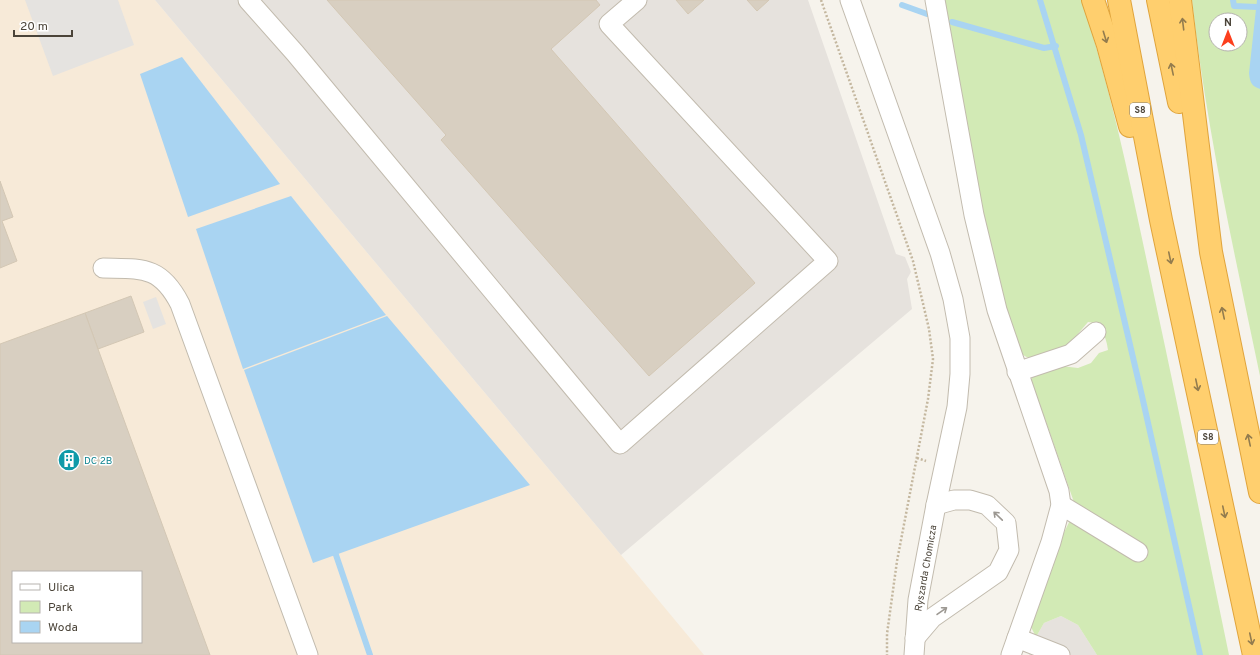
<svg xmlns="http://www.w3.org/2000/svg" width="1260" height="655" viewBox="0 0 1260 655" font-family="Overpass,sans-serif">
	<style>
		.commercial { fill: #f7ead8; fill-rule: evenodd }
		.industrial { fill: #e6e2dd }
		.green { fill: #d2eab5; fill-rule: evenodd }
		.parking { fill: #e5e3e0 }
		.water { fill: #a9d4f2 }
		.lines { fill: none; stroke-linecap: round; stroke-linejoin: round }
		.stream { stroke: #a9d4f2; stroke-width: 6 }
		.building { fill: #d8cfc1; stroke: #d3c7b4; fill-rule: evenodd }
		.minor-casing { stroke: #c2bbae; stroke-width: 21 }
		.highway-casing { stroke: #e0a43c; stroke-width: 24 }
		.path { stroke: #c4b79f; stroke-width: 2.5; stroke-dasharray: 2 2; stroke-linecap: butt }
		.minor { stroke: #fff; stroke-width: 19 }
		.highway { stroke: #ffcf6e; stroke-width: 22 }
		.oneway { stroke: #937c4e }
		.oneway2 { stroke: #9c9892 }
		.labels { text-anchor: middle; stroke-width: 3; stroke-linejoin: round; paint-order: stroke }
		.shield { fill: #fff; stroke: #817c74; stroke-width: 1 }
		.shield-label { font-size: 9px; font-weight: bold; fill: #4b4439 }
		.culture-label { font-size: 10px; fill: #0d838f; stroke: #fff; text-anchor: start }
		.street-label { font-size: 10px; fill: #4b4439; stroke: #fff }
	</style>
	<rect width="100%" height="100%" fill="#f6f3ec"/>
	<path class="commercial" d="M 0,0 L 155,0 L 621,555 L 704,655 L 0,655 ZM 13,572 L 141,572 L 141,642 L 13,642 Z"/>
	<g class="industrial">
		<polygon points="155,0 808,0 896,254 905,257 911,272 907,279 912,309 621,555"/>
		<polygon points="1061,616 1078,625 1097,655 1029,655 1036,637 1044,623"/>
	</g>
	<g class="green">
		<path d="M 943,0 L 1082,0 C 1113,96 1133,196 1154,295 C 1180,415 1204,535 1229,655 L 1097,655 L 1078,625 L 1061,616 L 1044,623 L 1036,637 L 1030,625 L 1053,555 L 1076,508 L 1045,419 L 1038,414 L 1028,384 L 1035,374 L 1061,366 L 1078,368 L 1091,363 L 1099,353 L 1108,350 C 1107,339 1101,323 1088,322 L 1071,342 L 1059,352 L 1030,359 L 1018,352 L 993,277 Z"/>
		<path d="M 1192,0 L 1260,0 L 1260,376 C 1234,251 1206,127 1192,0 ZM 1216,20 L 1240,20 L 1240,44 L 1216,44 Z"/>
	</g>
	<g class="parking">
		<polygon points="25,0 118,0 134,45 53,76"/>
		<polygon points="156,297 166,324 153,329 143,302"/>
	</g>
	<g class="water">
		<path d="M 1257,0 L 1260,0 L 1260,89 C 1251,86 1250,82 1249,73 Z"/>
		<polygon points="182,57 280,184 188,217 140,74"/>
		<polygon points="291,196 386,315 243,369 196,229"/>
		<polygon points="387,316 530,485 313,563 244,370"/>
	</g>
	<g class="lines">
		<g class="stream">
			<polyline points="1040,0 1081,135 1142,396 1200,655"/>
			<polyline points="1233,0 1234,6 1257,7"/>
			<polyline points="902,5 927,14"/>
			<polyline points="952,22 1044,48 1056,46"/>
			<polyline points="336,555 370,655"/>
		</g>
	</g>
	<g class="building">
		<polygon points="327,0 596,0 600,5 551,49 755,283 649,376 441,140 446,135"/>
		<polygon points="676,0 704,0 688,14"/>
		<polygon points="747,0 769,0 757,11"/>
		<polygon points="0,181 13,217 2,221 17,261 0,268"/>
		<polygon points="131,296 144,332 98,349 85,313"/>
		<path d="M 85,313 L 98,349 L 210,655 L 0,655 L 0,344 ZM 13,572 L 141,572 L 141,642 L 13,642 Z"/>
	</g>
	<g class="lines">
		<g class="minor-casing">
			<g id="minor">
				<polyline points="248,0 295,53 620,444 828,261 609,24 637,0"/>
				<polyline points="850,0 940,253 953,299 960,338 960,374 957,407 936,505 918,600 914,655"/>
				<polyline points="935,0 974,215 997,310 1059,491 1061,505 1051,542 1011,655"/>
				<path d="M 103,268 C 141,269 160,265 180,304 L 308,655"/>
				<polyline points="1017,372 1071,354 1096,332"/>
				<polyline points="1061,505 1138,552"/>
				<polyline points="915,638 932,618 998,572 1009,550 1006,523 987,505 970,500 954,500 936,505"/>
				<polyline points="1017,638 1060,655"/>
			</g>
		</g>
		<g class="highway-casing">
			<g id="highway">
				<polyline points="1093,0 1108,45 1130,126"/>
				<polyline points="1119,0 1161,220 1254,655"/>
				<polyline points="1158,0 1179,102"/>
				<polyline points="1180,0 1211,252 1260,492"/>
			</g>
		</g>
		<g class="path">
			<polyline points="821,0 913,261 929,329 933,359 928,399 897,561 887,634 887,655"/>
			<polyline points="917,458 926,461"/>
		</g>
		<use href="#minor" class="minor"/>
		<use href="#highway" class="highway"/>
	</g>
	<defs><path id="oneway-shaft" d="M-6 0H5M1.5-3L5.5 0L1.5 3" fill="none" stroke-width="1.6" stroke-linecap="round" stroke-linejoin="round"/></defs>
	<g class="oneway">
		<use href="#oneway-shaft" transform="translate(1183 24) rotate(-97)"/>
		<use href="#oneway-shaft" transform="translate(1105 37) rotate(73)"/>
		<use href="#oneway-shaft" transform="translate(1172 69) rotate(-102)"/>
		<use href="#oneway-shaft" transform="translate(1170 258) rotate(78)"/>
		<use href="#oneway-shaft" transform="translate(1223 313) rotate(-102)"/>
		<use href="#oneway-shaft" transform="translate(1197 385) rotate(78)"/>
		<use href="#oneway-shaft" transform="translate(1249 440) rotate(-102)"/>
		<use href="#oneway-shaft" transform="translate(1224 512) rotate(78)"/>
		<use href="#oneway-shaft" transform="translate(1251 639) rotate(78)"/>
	</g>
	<g class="oneway2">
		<use href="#oneway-shaft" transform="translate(998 516) rotate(-136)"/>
		<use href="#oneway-shaft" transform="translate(942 611) rotate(-35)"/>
	</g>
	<defs>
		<g id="building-disc" transform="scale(1.15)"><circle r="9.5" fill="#0f9aa8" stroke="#fff"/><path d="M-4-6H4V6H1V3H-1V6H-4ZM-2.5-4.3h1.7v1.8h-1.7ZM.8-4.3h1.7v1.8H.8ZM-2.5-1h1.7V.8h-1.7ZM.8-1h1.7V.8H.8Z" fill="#fff"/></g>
	</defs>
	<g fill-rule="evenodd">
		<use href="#building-disc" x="69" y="460"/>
	</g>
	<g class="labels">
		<g class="shield">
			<rect x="1130" y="103" width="20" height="14" rx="3"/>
			<rect x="1198" y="430" width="20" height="14" rx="3"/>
		</g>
		<g class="shield-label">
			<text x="1140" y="113">S8</text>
			<text x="1208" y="440">S8</text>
		</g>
		<g class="culture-label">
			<text x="84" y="464">DC 2B</text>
		</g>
		<g class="street-label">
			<text transform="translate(925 568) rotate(-80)" y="4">Ryszarda Chomicza</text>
		</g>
	</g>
	<rect x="12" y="571" width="130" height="72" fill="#ffffff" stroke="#b7b4b0"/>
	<rect x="20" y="584" width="20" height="6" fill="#ffffff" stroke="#b7b4b0"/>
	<text x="48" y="591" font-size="12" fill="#4b4439">Ulica</text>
	<rect x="20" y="601" width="20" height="12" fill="#d2eab5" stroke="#b7b4b0"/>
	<text x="48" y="611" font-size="12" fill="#4b4439">Park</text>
	<rect x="20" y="621" width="20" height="12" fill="#a9d4f2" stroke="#b7b4b0"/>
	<text x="48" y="631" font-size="12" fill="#4b4439">Woda</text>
	<g transform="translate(1228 32)"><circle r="19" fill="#ffffff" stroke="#b7b4b0"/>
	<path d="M0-3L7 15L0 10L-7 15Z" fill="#fc3f1d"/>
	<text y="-6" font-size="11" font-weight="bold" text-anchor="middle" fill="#4b4439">N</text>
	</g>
	<path d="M14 30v6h58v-6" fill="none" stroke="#4b4439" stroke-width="2"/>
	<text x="20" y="30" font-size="12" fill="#4b4439" stroke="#ffffff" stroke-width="3" paint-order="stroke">20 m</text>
</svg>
